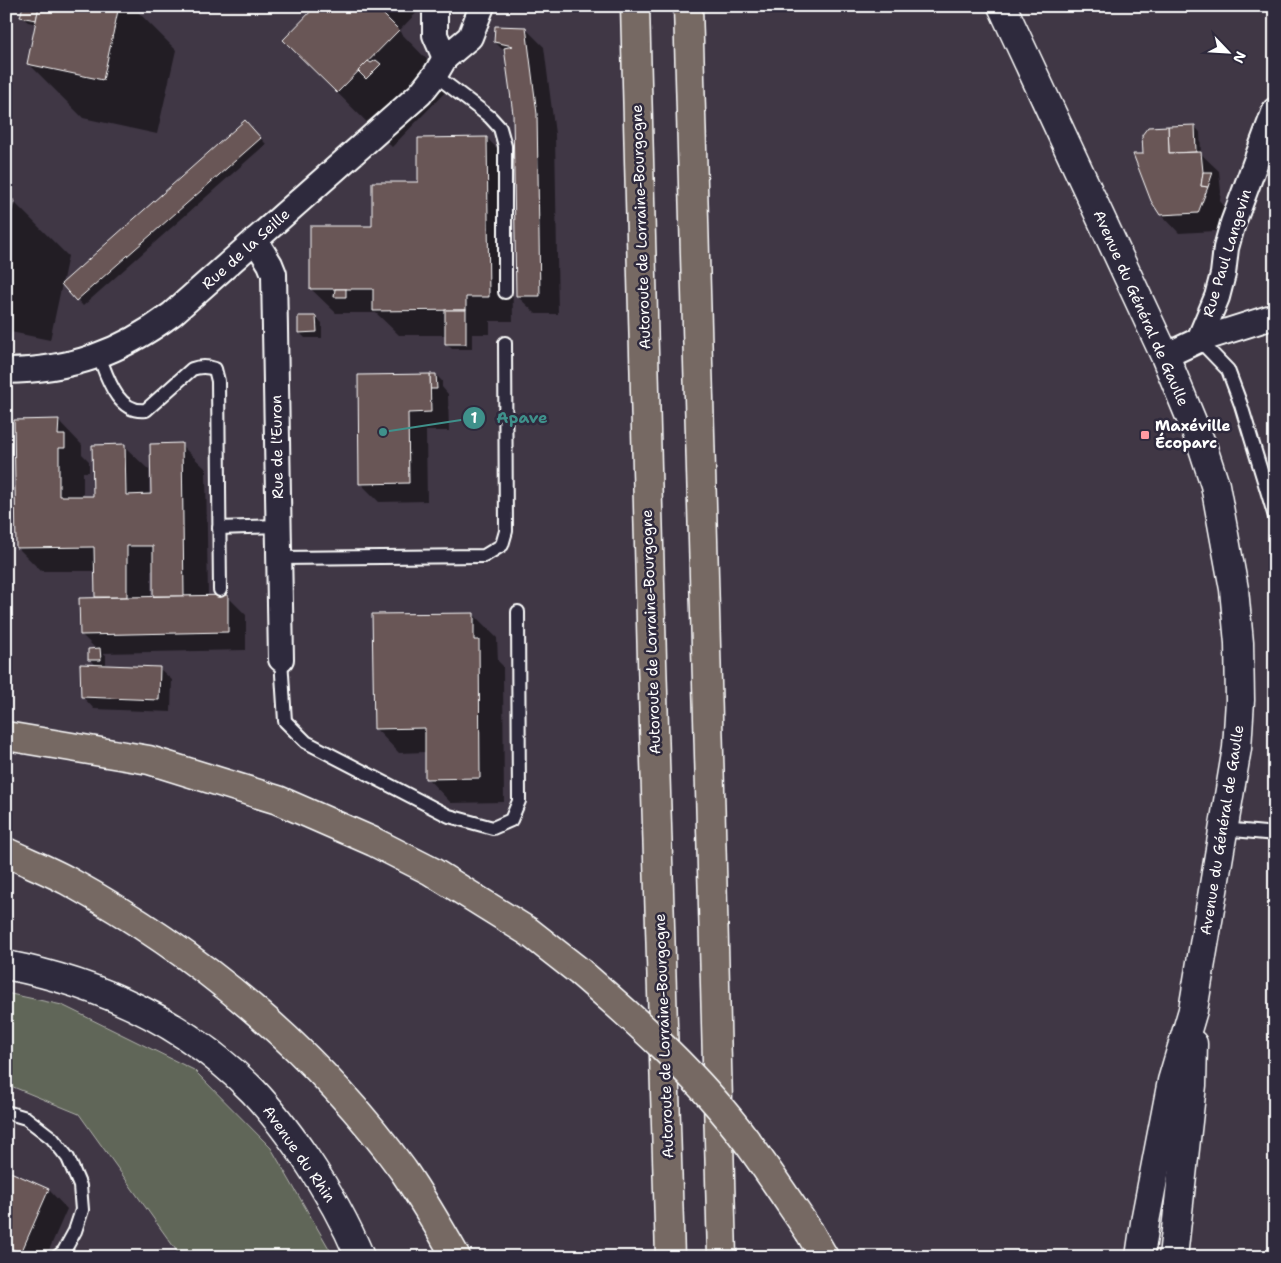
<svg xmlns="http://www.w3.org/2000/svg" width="1281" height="1263" viewBox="0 0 1281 1263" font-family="'Shantell Sans',sans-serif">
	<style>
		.green { fill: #606658; stroke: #b0b2ac }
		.shadow { fill: #0007; fill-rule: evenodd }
		.building { fill: #695657; stroke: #fff }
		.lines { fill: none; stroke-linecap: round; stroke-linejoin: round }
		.lane-casing { stroke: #fff; stroke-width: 16 }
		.street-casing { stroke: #fff; stroke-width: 28 }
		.secondary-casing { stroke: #fff; stroke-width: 31 }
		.primary-casing { stroke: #fff; stroke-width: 31 }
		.highway-casing { stroke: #fff; stroke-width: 31 }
		.lane { stroke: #2f2a3d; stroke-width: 12 }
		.street { stroke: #2f2a3d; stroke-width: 24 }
		.secondary { stroke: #2f2a3d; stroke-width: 28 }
		.primary { stroke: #766964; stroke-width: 28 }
		.highway { stroke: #766964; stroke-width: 28 }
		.primary-bridge-casing { stroke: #fff; stroke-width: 31; stroke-linecap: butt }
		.primary-bridge { stroke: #766964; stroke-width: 28 }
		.poi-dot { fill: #ff9aa2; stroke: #2f2a3d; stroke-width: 2 }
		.labels { text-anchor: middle; stroke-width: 5; stroke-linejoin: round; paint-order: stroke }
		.street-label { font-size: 15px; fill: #fff; stroke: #2f2a3d }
		.poi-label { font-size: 15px; font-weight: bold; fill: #fff; stroke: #2f2a3d; text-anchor: start }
		.leader { fill: none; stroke: #3f918b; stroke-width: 2 }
		.callout-dot { fill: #3f918b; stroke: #2f2a3d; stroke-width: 2 }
		.mark-label { font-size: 15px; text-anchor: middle; font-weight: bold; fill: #fff }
		.callout-label { font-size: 16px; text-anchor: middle; font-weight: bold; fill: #3f918b; stroke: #2f2a3d; stroke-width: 5; stroke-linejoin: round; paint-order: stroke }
	</style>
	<rect width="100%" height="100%" fill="#403745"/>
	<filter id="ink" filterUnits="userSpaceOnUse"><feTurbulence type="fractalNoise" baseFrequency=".02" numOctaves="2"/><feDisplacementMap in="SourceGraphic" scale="10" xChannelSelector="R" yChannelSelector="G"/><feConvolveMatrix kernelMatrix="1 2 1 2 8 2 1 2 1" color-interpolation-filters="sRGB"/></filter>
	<g filter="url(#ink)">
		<polygon class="green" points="6,993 62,1005 194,1070 271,1148 334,1257 181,1257 79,1114 6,1084"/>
		<g class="shadow">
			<polygon points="41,6 132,6 176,50 157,134 83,118 29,64 37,24 28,22 22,17 38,10"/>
			<polygon points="317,6 423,6 399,31 452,85 392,147 284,40"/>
			<polygon points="525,28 544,47 555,134 558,314 536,314 517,296 514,114 506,53 495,42"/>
			<polygon points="1194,126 1200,132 1201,154 1219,171 1221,192 1220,201 1225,207 1216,231 1179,233 1161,214 1145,155"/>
			<polygon points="251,128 266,144 83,306 63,284"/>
			<polygon points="487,138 511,163 513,321 490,321 490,334 472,334 472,349 452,349 446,343 446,335 399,335 376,313 336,313 311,289 420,183"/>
			<polygon points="6,200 13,201 68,256 50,340 6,331"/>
			<polygon points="316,317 322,323 322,338 305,338 299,332"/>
			<polygon points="436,375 442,381 442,387 448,394 449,431 426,431 427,501 379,502 360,483 359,376"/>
			<path d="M 58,420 L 82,445 L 82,454 L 89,461 L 89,472 L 83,472 L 83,497 L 95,497 L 124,446 L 149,470 L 149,496 L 153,495 L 181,445 L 206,469 L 208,597 L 227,596 L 246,615 L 246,650 L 103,653 L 106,655 L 106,666 L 159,668 L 172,680 L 171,712 L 94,709 L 82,696 L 95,665 L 90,660 L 97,650 L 81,634 L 96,599 L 96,571 L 41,571 L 17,547 ZM 151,570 L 154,570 L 155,598 L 151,598 Z"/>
			<polygon points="473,614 497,638 498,661 503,666 504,802 451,803 427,778 426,752 399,753 375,728"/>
			<polygon points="6,1171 49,1190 67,1209 46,1257 6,1255"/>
		</g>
		<g class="building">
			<polygon points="23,6 39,8 36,20 20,17"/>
			<polygon points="39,6 119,6 103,80 27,64"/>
			<polygon points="316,6 375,6 399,30 337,93 283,40"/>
			<polygon points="495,26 526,27 537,114 540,296 516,296 513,114 504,48 513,46 494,42"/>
			<polygon points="376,60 381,64 366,79 358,71 368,61 371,63"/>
			<polygon points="245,120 261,138 76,301 61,284"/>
			<polygon points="1195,125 1196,152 1169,153 1168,126"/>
			<polygon points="1168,126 1169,153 1201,152 1203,172 1201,186 1208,187 1198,213 1160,215 1151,201 1133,154 1143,154 1142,135 1148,127"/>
			<polygon points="487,137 489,297 466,297 466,310 373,311 373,289 310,289 310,226 372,226 372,182 418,182 418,138"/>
			<polygon points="1203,172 1213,172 1208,187 1201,186"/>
			<polygon points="6,199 14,200 6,237"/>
			<polygon points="335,289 346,289 346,297 334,297"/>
			<rect x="445" y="310" width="21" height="34"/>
			<polygon points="298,316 316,316 317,332 298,333"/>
			<polygon points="430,374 436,374 437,389 430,389"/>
			<polygon points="430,374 431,412 408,413 409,483 359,484 358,375"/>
			<polygon points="59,419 58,435 65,435 65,448 59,448 59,496 93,496 92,445 125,444 126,495 151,494 150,444 182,443 184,596 153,596 153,546 127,546 127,597 95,597 94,547 16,548 14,420"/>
			<polygon points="228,595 228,632 80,635 79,598"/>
			<polygon points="474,613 474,640 479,640 480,778 425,779 425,728 374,729 372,614"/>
			<polygon points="100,648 101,660 88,660 88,649"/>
			<polygon points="80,664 160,667 159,700 81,697"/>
			<polygon points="6,1170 49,1189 21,1253 6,1246"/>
		</g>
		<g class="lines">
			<g class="lane-casing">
				<g id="lane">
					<polyline points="435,75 490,117 500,128 505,146 505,292"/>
					<polyline points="1199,340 1228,370 1241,405 1275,517"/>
					<path d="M 99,356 C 107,376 117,414 146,410 L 192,369 C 200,366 206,366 215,369 L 218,381 L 220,590"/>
					<polyline points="219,528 278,526"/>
					<polyline points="278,558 484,556 502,545 506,531 505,343"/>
					<polyline points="281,659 285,721 306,742 449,816 493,828 511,820 519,801 518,612"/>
					<polyline points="1224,829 1275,834"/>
					<polyline points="6,1112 26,1118 52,1138 68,1158 80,1186 82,1210 75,1231 64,1251 57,1257"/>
				</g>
			</g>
			<g class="street-casing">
				<g id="street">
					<polyline points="435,6 435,35 445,58"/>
					<polyline points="255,240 270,264 274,274 281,659"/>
					<polyline points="1199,340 1217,297 1223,274 1226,248 1233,223 1275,110"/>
					<polyline points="1165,356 1199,340 1275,316"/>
					<path d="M 6,371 C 71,370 120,353 172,314 L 420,94 L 435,75 L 445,58 L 470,37 L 482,6"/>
				</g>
			</g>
			<g class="secondary-casing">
				<g id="secondary">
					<polyline points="1002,6 1165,356 1203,448 1215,485 1234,589 1239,643 1240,700 1237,748 1193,1010 1172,1081 1146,1216 1140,1257"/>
					<path d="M 6,965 C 99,983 186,1023 253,1091 C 272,1111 289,1134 305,1157 C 326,1188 345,1221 360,1257"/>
					<polyline points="1173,1257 1192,1085 1193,1044"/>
				</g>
			</g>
			<g class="primary-casing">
				<g id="primary">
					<polyline points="6,736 149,760 278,800 374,842 431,871 529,932 580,972"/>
					<polyline points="810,1233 824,1257"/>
				</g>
			</g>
			<g class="highway-casing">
				<g id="highway">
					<polyline points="635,6 652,660 670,1257"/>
					<polyline points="688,6 710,789 722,1257"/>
					<path d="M 6,852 C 27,862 48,870 68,881 C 197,952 316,1050 403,1170 C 422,1198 439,1227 456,1257"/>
				</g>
			</g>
			<use href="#lane" class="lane"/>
			<use href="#street" class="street"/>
			<use href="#secondary" class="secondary"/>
			<use href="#primary" class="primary"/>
			<use href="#highway" class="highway"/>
			<g class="primary-bridge-casing">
				<path id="primary-bridge" d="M 580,972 C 639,1023 699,1077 745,1139 C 768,1170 789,1202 810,1233"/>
			</g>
			<use href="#primary-bridge" class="primary-bridge"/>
		</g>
	</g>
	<rect class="poi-dot" x="1140" y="430" width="10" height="10" rx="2.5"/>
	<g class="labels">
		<g class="street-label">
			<text transform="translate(641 227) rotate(-92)" y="5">Autoroute de Lorraine-Bourgogne</text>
			<text transform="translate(246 249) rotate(-42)" y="5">Rue de la Seille</text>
			<text transform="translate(1227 253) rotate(-73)" y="5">Rue Paul Langevin</text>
			<text transform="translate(1141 308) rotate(66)" y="5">Avenue du Général de Gaulle</text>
			<text transform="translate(277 447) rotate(-91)" y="5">Rue de l'Euron</text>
			<text transform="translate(651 632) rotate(-92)" y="5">Autoroute de Lorraine-Bourgogne</text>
			<text transform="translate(1222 830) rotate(-81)" y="5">Avenue du Général de Gaulle</text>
			<text transform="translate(664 1036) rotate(-92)" y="5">Autoroute de Lorraine-Bourgogne</text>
			<text transform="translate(299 1154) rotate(55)" y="5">Avenue du Rhin</text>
		</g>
		<g class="poi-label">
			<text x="1155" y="431">Maxéville<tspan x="1155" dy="17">Écoparc</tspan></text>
		</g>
	</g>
	<path class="leader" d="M383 432L474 418"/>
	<g class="callout-dot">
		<circle cx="383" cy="432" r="5"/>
		<circle cx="474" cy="418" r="12"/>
	</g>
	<g class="mark-label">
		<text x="474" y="423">1</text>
	</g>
	<g class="callout-label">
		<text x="522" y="423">Apave</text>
	</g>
	<rect width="1281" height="1263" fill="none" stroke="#2f2a3d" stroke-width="25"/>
	<rect x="12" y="12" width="1256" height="1238" fill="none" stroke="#fff" stroke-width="2" filter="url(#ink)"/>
	<g transform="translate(1228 52) rotate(115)" stroke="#2f2a3d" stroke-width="4" paint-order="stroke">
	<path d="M0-4L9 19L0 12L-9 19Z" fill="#ffffff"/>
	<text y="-8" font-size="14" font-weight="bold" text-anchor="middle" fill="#ffffff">N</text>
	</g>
</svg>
